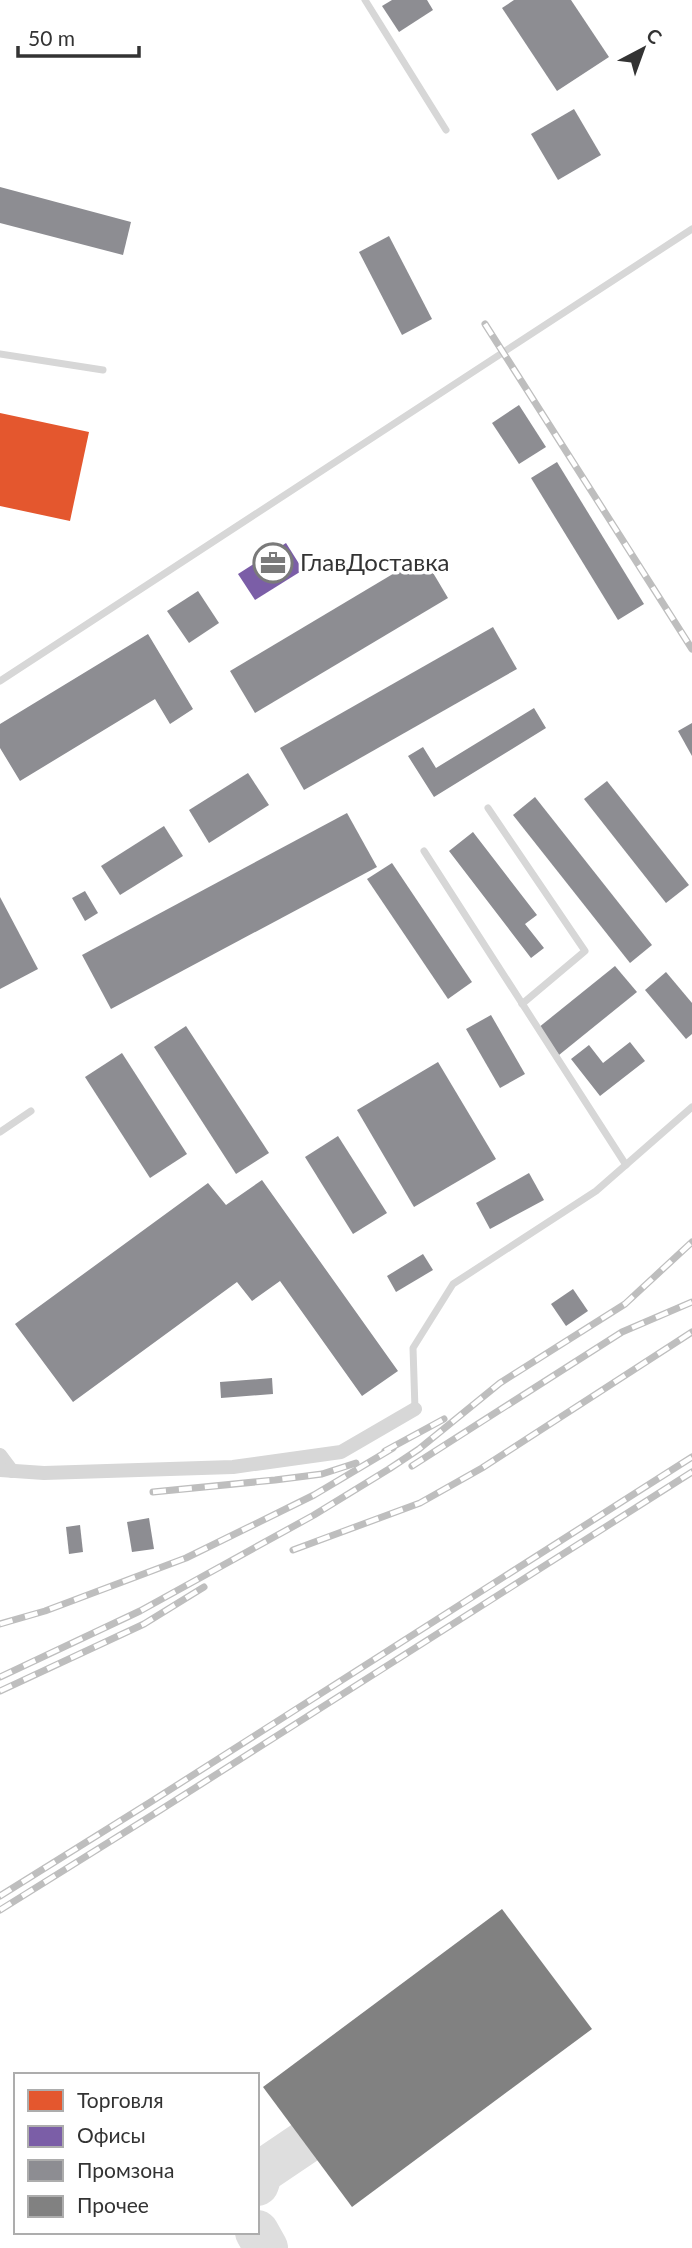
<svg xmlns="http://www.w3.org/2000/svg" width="692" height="2248" viewBox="0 0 692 2248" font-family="Lato,sans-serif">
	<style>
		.shops { fill: #e4572e }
		.offices { fill: #7b5ea7 }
		.industry { fill: #8d8d92 }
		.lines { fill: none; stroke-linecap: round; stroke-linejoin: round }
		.taxiway { stroke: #dedede; stroke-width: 44 }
		.building { fill: #818181 }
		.service { stroke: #d7d7d7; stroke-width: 7 }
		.minor { stroke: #d7d7d7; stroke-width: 14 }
		.rail-casing { stroke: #bebebe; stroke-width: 7 }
		.rail { stroke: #fff; stroke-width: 4.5; stroke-dasharray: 13; stroke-linecap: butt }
		.labels { text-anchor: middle; stroke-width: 7; stroke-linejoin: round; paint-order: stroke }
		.poi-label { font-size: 24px; fill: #333; stroke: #fff; text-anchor: start }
	</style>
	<rect width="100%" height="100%" fill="#fff"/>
	<polygon class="shops" points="0,413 89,432 70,521 0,506"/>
	<polygon class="offices" points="286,543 303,570 255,600 238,574"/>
	<g class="industry">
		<polygon points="392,0 427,0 433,10 399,32 382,6"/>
		<polygon points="514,0 571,0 609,57 557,91 502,8"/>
		<polygon points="574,109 601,155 558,180 531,134"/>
		<polygon points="0,187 131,222 123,255 0,223"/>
		<polygon points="389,236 432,319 402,335 359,252"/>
		<polygon points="519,405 546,447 519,464 492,423"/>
		<polygon points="557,462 644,604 618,620 531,478"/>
		<polygon points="423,556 448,598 255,713 230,671"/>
		<polygon points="198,591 219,623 189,643 167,611"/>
		<polygon points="493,627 517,669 304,790 280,748"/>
		<polygon points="148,634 193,709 170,724 155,699 20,781 0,748 0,724"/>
		<polygon points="534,708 546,728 434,797 408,756 423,747 436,768"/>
		<polygon points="692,723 692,756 678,731"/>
		<polygon points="248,773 269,805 209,843 189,810"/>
		<polygon points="607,781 689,885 666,903 584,799"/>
		<polygon points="535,797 652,945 630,963 513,815"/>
		<polygon points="347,813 377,867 111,1009 82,955"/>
		<polygon points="164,826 183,856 120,895 101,866"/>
		<polygon points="473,832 537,915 525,924 544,948 531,958 449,851"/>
		<polygon points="392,863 472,982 448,999 367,879"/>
		<polygon points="85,891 98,913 85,921 72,898"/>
		<polygon points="0,897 38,969 0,989"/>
		<polygon points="615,966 637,992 559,1055 538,1028"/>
		<polygon points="666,972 692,1003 692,1034 686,1039 645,990"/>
		<polygon points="491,1015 525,1074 500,1088 466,1029"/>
		<polygon points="186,1026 269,1153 236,1174 154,1047"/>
		<polygon points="630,1042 645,1061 600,1096 571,1059 589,1045 603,1063"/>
		<polygon points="122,1053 187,1154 150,1178 85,1077"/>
		<polygon points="438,1062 496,1159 414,1207 357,1110"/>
		<polygon points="338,1136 387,1213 353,1234 305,1157"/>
		<polygon points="529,1173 544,1200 490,1229 476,1203"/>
		<polygon points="262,1180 398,1371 362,1396 280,1281 252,1301 237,1282 73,1402 15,1324 208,1183 226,1205"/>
		<polygon points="423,1254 433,1270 396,1292 387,1276"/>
		<polygon points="573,1289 588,1311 566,1326 551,1304"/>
		<polygon points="272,1378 273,1394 221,1398 220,1382"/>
		<polygon points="149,1518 154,1549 132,1552 127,1522"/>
		<polygon points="80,1525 83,1552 69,1554 66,1527"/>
	</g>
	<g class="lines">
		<g class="taxiway">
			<polyline points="257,2184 261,2172 304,2143"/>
			<polyline points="257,2232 266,2248"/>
		</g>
	</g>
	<polygon class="building" points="502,1909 592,2029 352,2207 263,2087"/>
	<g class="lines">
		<g class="service">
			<polyline points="365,0 446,130"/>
			<polyline points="0,354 103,370"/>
			<polyline points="0,681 692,229"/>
			<polyline points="488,808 585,951 522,1004"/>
			<polyline points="424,851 626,1165"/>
			<polyline points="0,1132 31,1111"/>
			<polyline points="415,1409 413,1348 453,1284 596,1191 692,1107"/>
		</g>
		<g class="minor">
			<polyline points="0,1455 12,1471"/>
			<polyline points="0,1470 44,1473 233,1467 341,1452 415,1409"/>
		</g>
		<g class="rail-casing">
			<g id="rail">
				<polyline points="485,324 692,649"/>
				<polyline points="385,1451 444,1419"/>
				<polyline points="412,1466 622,1332 692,1302"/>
				<polyline points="153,1492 275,1480 322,1474 356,1463"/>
				<polyline points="293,1550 420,1503 482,1468 692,1332"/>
				<polyline points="0,1624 45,1611 186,1558 314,1495 393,1448"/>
				<polyline points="0,1677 140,1611 314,1515 389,1469 419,1449 500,1383 625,1304 692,1242"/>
				<polyline points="0,1691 144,1624 204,1587"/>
				<polyline points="0,1896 149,1803 692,1457"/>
				<polyline points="0,1910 154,1814 692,1472"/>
			</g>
		</g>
		<use href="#rail" class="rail"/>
	</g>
	<defs>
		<g id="office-ring" transform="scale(2.0125)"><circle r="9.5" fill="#fff" stroke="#7a7a7a" stroke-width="1.5"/><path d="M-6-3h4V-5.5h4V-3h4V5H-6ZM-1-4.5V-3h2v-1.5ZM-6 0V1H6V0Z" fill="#7a7a7a"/></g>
	</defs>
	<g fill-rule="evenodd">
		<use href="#office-ring" x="273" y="563"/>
	</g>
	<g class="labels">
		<g class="poi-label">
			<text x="300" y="571">ГлавДоставка</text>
		</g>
	</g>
	<rect x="14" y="2073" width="245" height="161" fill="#ffffff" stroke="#adadad" stroke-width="2"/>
	<rect x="28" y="2090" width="35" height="21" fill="#e4572e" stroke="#adadad" stroke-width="2"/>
	<text x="77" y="2108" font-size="21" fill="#333333">Торговля</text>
	<rect x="28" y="2126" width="35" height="21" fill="#7b5ea7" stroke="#adadad" stroke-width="2"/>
	<text x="77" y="2143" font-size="21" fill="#333333">Офисы</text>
	<rect x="28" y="2160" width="35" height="21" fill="#8d8d92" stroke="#adadad" stroke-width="2"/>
	<text x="77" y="2178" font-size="21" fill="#333333">Промзона</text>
	<rect x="28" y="2196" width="35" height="21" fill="#818181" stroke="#adadad" stroke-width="2"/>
	<text x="77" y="2213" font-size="21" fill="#333333">Прочее</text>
	<g transform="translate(643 49) rotate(41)" stroke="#ffffff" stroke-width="5" paint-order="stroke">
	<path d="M0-5L12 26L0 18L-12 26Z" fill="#333333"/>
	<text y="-10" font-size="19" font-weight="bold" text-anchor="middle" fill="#333333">С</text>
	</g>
	<path d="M18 46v10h121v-10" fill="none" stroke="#333333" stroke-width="3.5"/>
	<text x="28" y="46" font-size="21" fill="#333333" stroke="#ffffff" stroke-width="5" paint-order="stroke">50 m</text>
</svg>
